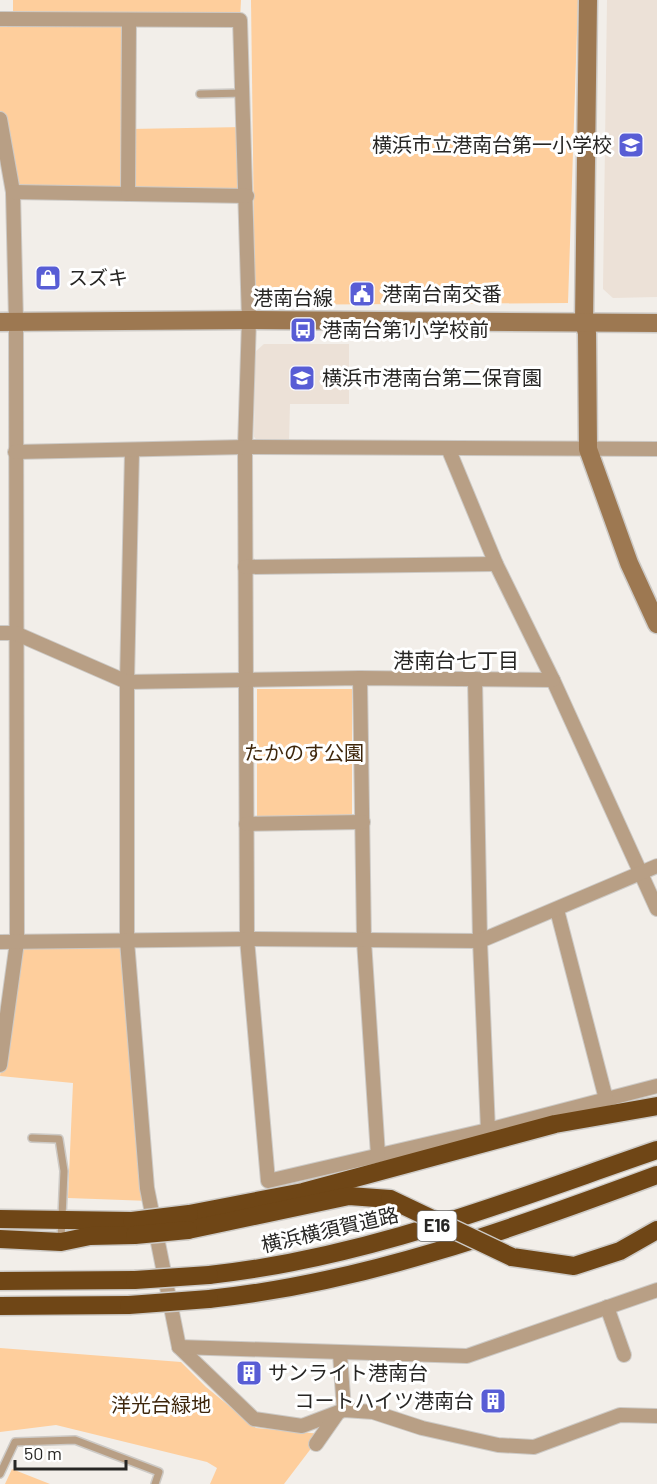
<svg xmlns="http://www.w3.org/2000/svg" width="657" height="1484" viewBox="0 0 657 1484" font-family="Barlow,'Noto Sans JP',sans-serif">
	<style>
		.built { fill: #ece1d7 }
		.green { fill: #fece9c }
		.lines { fill: none; stroke-linecap: round; stroke-linejoin: round }
		.lane-casing { stroke: #cdcac6; stroke-width: 10 }
		.street-casing { stroke: #cdcac6; stroke-width: 16 }
		.secondary-casing { stroke: #cdcac6; stroke-width: 21 }
		.highway-casing { stroke: #cdcac6; stroke-width: 21 }
		.lane { stroke: #b89f85; stroke-width: 7 }
		.street { stroke: #b89f85; stroke-width: 14 }
		.secondary { stroke: #9d7851; stroke-width: 18 }
		.highway { stroke: #6f4616; stroke-width: 18 }
		.highway-bridge-casing { stroke: #cdcac6; stroke-width: 21; stroke-linecap: butt }
		.highway-bridge { stroke: #6f4616; stroke-width: 18 }
		.labels { text-anchor: middle; stroke-width: 6; stroke-linejoin: round; paint-order: stroke }
		.shield { fill: #fff; stroke: #686766; stroke-width: 1.5 }
		.shield-label { font-size: 18px; font-weight: bold; fill: #272624 }
		.poi-label { font-size: 20px; fill: #272624; stroke: #fff; text-anchor: start }
		.street-label { font-size: 20px; fill: #272624; stroke: #fff }
		.park-label { font-size: 20px; fill: #3e260b; stroke: #fff }
		.neighbourhood-label { font-size: 21px; fill: #272624; stroke: #fff }
	</style>
	<rect width="100%" height="100%" fill="#f2eee9"/>
	<g class="built">
		<polygon points="607,0 657,0 657,297 613,298 603,289"/>
		<polygon points="264,344 349,344 349,404 290,404 289,442 259,442 254,437 255,352"/>
	</g>
	<g class="green">
		<polygon points="13,0 241,0 240,20 130,20 129,129 245,127 247,196 13,192 0,130 0,19 13,20"/>
		<polygon points="251,0 578,0 568,303 255,305"/>
		<rect x="257" y="689" width="95" height="127"/>
		<polygon points="127,941 150,1201 68,1198 73,1083 0,1076 17,942"/>
		<polygon points="0,1348 181,1362 206,1387 256,1428 322,1434 284,1484 210,1484 217,1468 207,1462 56,1425 0,1432"/>
		<polygon points="12,1469 50,1484 5,1484"/>
	</g>
	<g class="lines">
		<g class="lane-casing">
			<g id="lane">
				<polyline points="200,94 244,93"/>
				<polyline points="32,1138 59,1139 64,1171 61,1240"/>
				<polyline points="0,1474 15,1442 75,1440 159,1472 155,1484"/>
			</g>
		</g>
		<g class="street-casing">
			<g id="street">
				<polyline points="0,19 240,20 249,320 245,447 247,939 268,1181 488,1130 657,1086"/>
				<polyline points="0,119 13,192 16,321 17,942 0,1065"/>
				<polyline points="13,192 247,196"/>
				<polyline points="128,194 129,20"/>
				<polyline points="448,448 496,564 553,680 657,909"/>
				<polyline points="132,451 127,682 127,941 147,1188 179,1347 254,1419 302,1426 344,1410 373,1412 422,1428 498,1445 534,1447 620,1415 657,1416"/>
				<polyline points="15,452 245,447 657,449"/>
				<polyline points="245,567 496,564"/>
				<polyline points="0,633 15,633 127,682 360,678 553,680"/>
				<polyline points="360,678 364,941 378,1155"/>
				<polyline points="475,679 480,941 488,1130"/>
				<polyline points="246,824 363,822"/>
				<polyline points="557,910 606,1099"/>
				<polyline points="0,942 247,939 480,941 657,866"/>
				<polyline points="607,1307 624,1355"/>
				<polyline points="179,1347 467,1356 657,1290"/>
				<polyline points="340,1354 344,1410"/>
				<polyline points="316,1444 337,1414"/>
			</g>
		</g>
		<g class="secondary-casing">
			<g id="secondary">
				<polyline points="588,0 584,323 587,333 588,449 629,563 657,624"/>
				<polyline points="0,322 249,320 657,323"/>
			</g>
		</g>
		<g class="highway-casing">
			<g id="highway">
				<polyline points="189,1214 303,1192 555,1124 657,1106"/>
				<polyline points="0,1219 132,1221"/>
				<polyline points="188,1230 349,1196 390,1199"/>
				<polyline points="0,1239 61,1242 90,1236 135,1235"/>
				<polyline points="512,1257 574,1266 620,1251 657,1230"/>
				<path d="M 209,1275 C 367,1258 508,1201 657,1150"/>
				<polyline points="0,1281 135,1280"/>
				<path d="M 209,1299 C 364,1283 512,1229 657,1175"/>
				<polyline points="0,1306 129,1305"/>
			</g>
		</g>
		<use href="#lane" class="lane"/>
		<use href="#street" class="street"/>
		<use href="#secondary" class="secondary"/>
		<use href="#highway" class="highway"/>
		<g class="highway-bridge-casing">
			<g id="highway-bridge">
				<polyline points="390,1199 512,1257"/>
				<polyline points="132,1221 189,1214"/>
				<polyline points="135,1235 188,1230"/>
				<polyline points="135,1280 209,1275"/>
				<polyline points="129,1305 209,1299"/>
			</g>
		</g>
		<use href="#highway-bridge" class="highway-bridge"/>
	</g>
	<defs>
		<g id="school-square" transform="scale(1.35)"><rect x="-9" y="-9" width="18" height="18" rx="4" fill="#585dd5" stroke="#fff"/><path d="M0-5L7-2L0 1L-7-2ZM-4 1L0 2.5L4 1V4Q0 6-4 4Z" fill="#fff"/></g>
		<g id="shop-square" transform="scale(1.35)"><rect x="-9" y="-9" width="18" height="18" rx="4" fill="#585dd5" stroke="#fff"/><path d="M-5-2.5h2.3a2.7 3.5 0 0 1 5.4 0H5L5.5 6h-11ZM-1.5-2.5h3a1.5 2.3 0 0 0-3 0Z" fill="#fff"/></g>
		<g id="civic-square" transform="scale(1.35)"><rect x="-9" y="-9" width="18" height="18" rx="4" fill="#585dd5" stroke="#fff"/><path d="M-.6-6.5H3V-4.5H.6V-3L4-1V1h2V6H-6V1h2V-1L-.6-3ZM-1.2 2.5V6h2.4V2.5Z" fill="#fff"/></g>
		<g id="bus-square" transform="scale(1.35)"><rect x="-9" y="-9" width="18" height="18" rx="4" fill="#585dd5" stroke="#fff"/><path d="M-5-6H5V4H4V6H2V4H-2V6H-4V4H-5ZM-3.5-4V0h7V-4ZM-3.5 1.2v1.5H-2V1.2ZM2 1.2v1.5H3.5V1.2Z" fill="#fff"/></g>
		<g id="building-square" transform="scale(1.35)"><rect x="-9" y="-9" width="18" height="18" rx="4" fill="#585dd5" stroke="#fff"/><path d="M-4-6H4V6H1V3H-1V6H-4ZM-2.5-4.3h1.7v1.8h-1.7ZM.8-4.3h1.7v1.8H.8ZM-2.5-1h1.7V.8h-1.7ZM.8-1h1.7V.8H.8Z" fill="#fff"/></g>
	</defs>
	<g fill-rule="evenodd">
		<use href="#school-square" x="631" y="145"/>
		<use href="#shop-square" x="48" y="278"/>
		<use href="#civic-square" x="362" y="294"/>
		<use href="#bus-square" x="303" y="330"/>
		<use href="#school-square" x="302" y="378"/>
		<use href="#building-square" x="249" y="1373"/>
		<use href="#building-square" x="493" y="1401"/>
	</g>
	<g class="labels">
		<rect class="shield" x="417.5" y="1211" width="39" height="30" rx="4.5"/>
		<g class="shield-label">
			<text x="437" y="1232">E16</text>
		</g>
		<g class="poi-label">
			<text x="612" y="152" text-anchor="end">横浜市立港南台第一小学校</text>
			<text x="68" y="285">スズキ</text>
			<text x="382" y="301">港南台南交番</text>
			<text x="322" y="337">港南台第1小学校前</text>
			<text x="322" y="385">横浜市港南台第二保育園</text>
			<text x="268" y="1380">サンライト港南台</text>
			<text x="474" y="1408" text-anchor="end">コートハイツ港南台</text>
		</g>
		<g class="street-label">
			<text x="293" y="305">港南台線</text>
			<text transform="translate(330 1230) rotate(-13)" y="7">横浜横須賀道路</text>
		</g>
		<g class="park-label">
			<text x="304" y="760">たかのす公園</text>
			<text x="161" y="1412">洋光台緑地</text>
		</g>
		<g class="neighbourhood-label">
			<text x="456" y="668">港南台七丁目</text>
		</g>
	</g>
	<path d="M15 1460v9h111v-9" fill="none" stroke="#272624" stroke-width="3"/>
	<text x="24" y="1460" font-size="18" fill="#272624" stroke="#ffffff" stroke-width="4.5" paint-order="stroke">50 m</text>
</svg>
